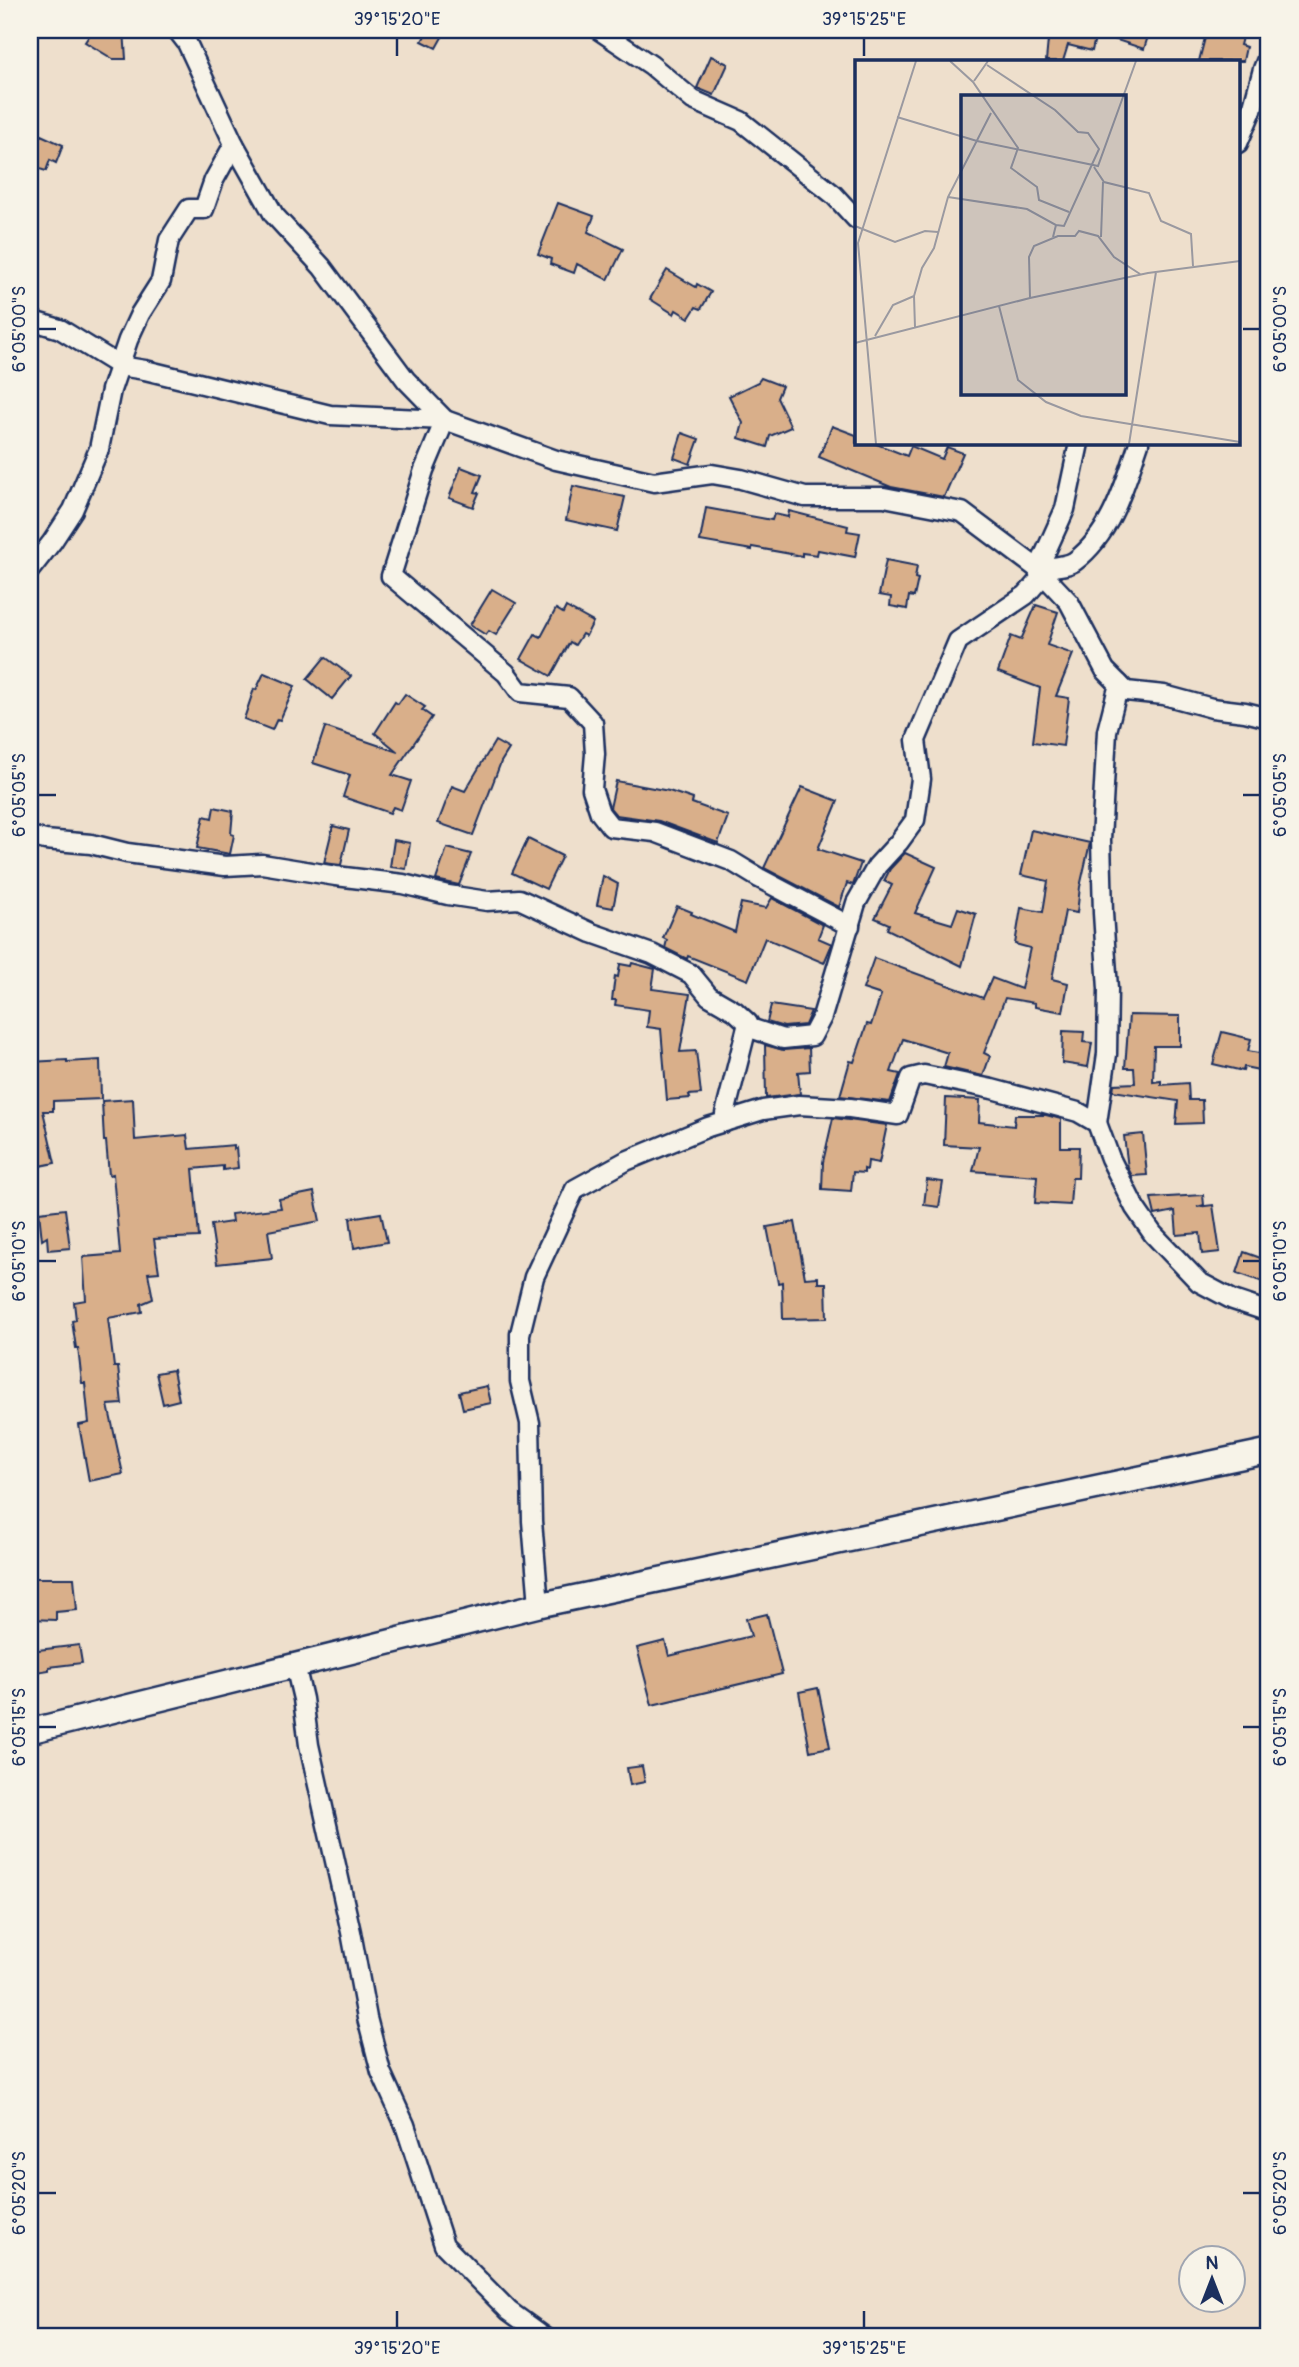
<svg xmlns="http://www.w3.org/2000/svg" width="1299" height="2367" viewBox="0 0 1299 2367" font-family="Pangolin,sans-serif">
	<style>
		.building { fill: #d9af8a; stroke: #1b2f5e; stroke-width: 2 }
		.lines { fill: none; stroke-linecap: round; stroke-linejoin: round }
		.minor-casing { stroke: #1b2f5e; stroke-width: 23 }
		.tertiary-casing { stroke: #1b2f5e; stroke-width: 28 }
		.minor { stroke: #f7f3e8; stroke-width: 18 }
		.tertiary { stroke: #f7f3e8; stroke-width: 23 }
		.ticks { fill: none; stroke: #1b2f5e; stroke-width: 2.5 }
		.inset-road { fill: none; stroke: #9a99a0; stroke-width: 2 }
		.view { fill: #1b2f5e; fill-opacity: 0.15; stroke: #1b2f5e; stroke-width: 3.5 }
		.inset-edge { fill: none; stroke: #1b2f5e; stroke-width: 3.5 }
		.neatline { fill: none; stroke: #1b2f5e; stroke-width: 2.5 }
		.ticks-label { font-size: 18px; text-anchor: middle; fill: #1b2f5e }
	</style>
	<rect width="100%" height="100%" fill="#eedfcc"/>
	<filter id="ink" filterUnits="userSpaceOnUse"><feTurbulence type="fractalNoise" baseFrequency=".0143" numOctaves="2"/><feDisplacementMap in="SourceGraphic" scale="14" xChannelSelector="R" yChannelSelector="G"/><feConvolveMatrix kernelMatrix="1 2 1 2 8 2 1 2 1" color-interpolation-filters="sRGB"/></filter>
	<g filter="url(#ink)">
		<g class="building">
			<polygon points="93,30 124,30 126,59 113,59 85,42"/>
			<polygon points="428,30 446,30 436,48 422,41"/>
			<polygon points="1032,30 1150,30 1144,49 1096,33 1092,51 1068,45 1063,61 1046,61 1048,40 1032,36"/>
			<polygon points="1207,30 1244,30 1240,45 1246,47 1243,61 1199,61"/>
			<polygon points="711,56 728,64 714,95 697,88"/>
			<polygon points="30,130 63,145 56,163 50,160 46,171 30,166"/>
			<polygon points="558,203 594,216 588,232 623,249 608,280 577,264 574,273 550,264 551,259 538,254"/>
			<polygon points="667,270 696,287 697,284 711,292 701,309 696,307 689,318 676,310 674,314 650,299"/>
			<polygon points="761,378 782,386 777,398 791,427 770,436 767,447 739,438 743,423 729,396 758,382"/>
			<polygon points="832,426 856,435 856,443 874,443 907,456 911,446 942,459 947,447 963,453 944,497 891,487 819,457"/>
			<polygon points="682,433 699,439 690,464 674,458"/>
			<polygon points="461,467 482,475 475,492 479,493 473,507 449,498"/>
			<polygon points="573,486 625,497 617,531 566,520"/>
			<polygon points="706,508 772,520 774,514 788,517 789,511 848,526 847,531 860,533 855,557 818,550 817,555 802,553 802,556 752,547 752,550 700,541"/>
			<polygon points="886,560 917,566 915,578 918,579 914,597 909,596 907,609 890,606 891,597 879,595"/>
			<polygon points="492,589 516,603 496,635 489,631 486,635 470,625"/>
			<polygon points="1036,605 1058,612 1047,645 1073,654 1056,696 1069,698 1063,746 1033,742 1040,688 998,672 1011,636 1021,640"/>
			<polygon points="566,607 593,622 586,636 582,634 575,645 570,642 551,676 521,659 535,634 541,637 556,609 563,613"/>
			<polygon points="325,657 351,676 332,699 307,679"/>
			<polygon points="264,673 295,686 280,720 277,719 272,730 244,719 254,689 256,690"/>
			<polygon points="405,694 425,707 422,710 432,717 392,775 411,781 401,810 393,807 390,813 343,797 350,775 313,763 325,727 398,752 375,733 395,702 398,704"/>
			<polygon points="495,741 509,749 501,762 473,835 438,823 452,786 465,791"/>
			<polygon points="616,781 669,791 693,799 692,803 728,816 718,843 659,821 616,815 610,808"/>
			<polygon points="802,787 838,801 818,849 861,863 853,885 847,883 839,907 764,868"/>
			<polygon points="214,807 233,811 231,834 234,835 230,854 197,848 204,816 212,818"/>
			<polygon points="333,826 349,830 341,865 324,863"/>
			<polygon points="1031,830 1090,843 1080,887 1077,913 1065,911 1052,979 1068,983 1063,1012 1035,1007 1035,1003 1005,998 984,1053 990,1056 983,1076 944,1067 948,1053 903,1039 891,1072 900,1074 890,1102 840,1096 850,1061 854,1062 867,1024 871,1025 881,995 863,989 874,958 983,998 992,978 1021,989 1030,948 1015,944 1021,908 1043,912 1048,881 1021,875"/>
			<polygon points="528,839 562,856 546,889 512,873"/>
			<polygon points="394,840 410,843 406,869 390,867"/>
			<polygon points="447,848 471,854 459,885 436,880"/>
			<polygon points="905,853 936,867 915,913 952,924 958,908 976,914 962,966 887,929 889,924 875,918 892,885 884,881 890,869"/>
			<polygon points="603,876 618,884 613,908 597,905"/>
			<polygon points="772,898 823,925 818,938 832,944 824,963 765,938 748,980 688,956 687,959 665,948 667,940 663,938 677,906 692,912 691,914 735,932 741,903 766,908"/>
			<polygon points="632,963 655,969 652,989 690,994 680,1052 696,1051 701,1094 689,1095 690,1098 667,1100 661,1029 647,1027 649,1010 615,1005 616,1000 612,1000 615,976 618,977 620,964 631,966"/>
			<polygon points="771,1005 811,1011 805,1025 784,1027 767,1022"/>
			<polygon points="1129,1015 1180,1016 1180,1046 1154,1046 1153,1082 1161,1081 1161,1085 1188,1083 1189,1100 1202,1100 1203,1123 1176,1124 1178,1101 1113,1091 1114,1084 1135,1083 1134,1068 1125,1068"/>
			<polygon points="1063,1031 1084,1032 1083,1042 1092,1043 1088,1067 1062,1063"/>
			<polygon points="1222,1032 1251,1039 1248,1051 1269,1055 1269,1072 1244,1067 1243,1071 1213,1064"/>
			<polygon points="765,1045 784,1050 809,1048 810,1071 798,1072 800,1094 766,1098"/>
			<polygon points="67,1060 67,1062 100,1060 101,1099 53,1101 53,1111 43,1111 55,1163 30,1168 30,1062"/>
			<polygon points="946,1098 980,1100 979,1122 1014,1126 1015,1115 1046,1115 1061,1119 1061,1147 1079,1147 1078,1178 1072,1178 1070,1205 1035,1203 1037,1176 973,1171 979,1147 944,1145"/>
			<polygon points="133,1099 135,1140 187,1135 189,1149 234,1145 234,1149 236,1148 238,1168 223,1170 223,1166 193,1169 199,1237 154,1239 159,1272 148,1273 153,1299 141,1304 142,1312 108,1318 114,1367 118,1367 122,1404 108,1405 123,1474 89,1481 79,1425 89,1423 85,1383 82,1383 78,1348 76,1348 72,1321 76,1320 74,1302 86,1300 83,1257 120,1254 113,1174 109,1175 106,1141 104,1141 102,1101"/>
			<polygon points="833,1118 887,1125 879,1163 868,1161 867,1170 864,1169 864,1173 853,1172 851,1191 822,1189 823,1162"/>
			<polygon points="1143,1134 1147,1175 1132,1176 1128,1168 1124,1136"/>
			<polygon points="927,1180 943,1182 939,1207 924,1205"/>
			<polygon points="314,1192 320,1221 268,1231 272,1258 217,1264 211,1225 232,1222 231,1214 281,1208 279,1199"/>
			<polygon points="1203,1195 1204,1205 1197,1207 1213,1205 1220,1252 1202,1254 1200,1233 1177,1235 1175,1211 1155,1215 1151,1198"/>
			<polygon points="65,1209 70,1248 48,1250 47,1237 42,1240 39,1212"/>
			<polygon points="381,1213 387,1242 354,1248 350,1218"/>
			<polygon points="795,1222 805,1278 818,1277 818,1283 826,1283 827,1318 783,1319 782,1282 778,1283 767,1227"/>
			<polygon points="1244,1252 1269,1261 1269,1284 1237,1273"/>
			<polygon points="173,1370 179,1400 163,1404 156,1373"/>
			<polygon points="487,1386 491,1403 463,1409 459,1392"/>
			<polygon points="30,1578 74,1578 77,1610 56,1612 56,1620 30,1619"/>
			<polygon points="767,1614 782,1674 652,1705 637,1648 665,1641 669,1656 751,1636 746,1619"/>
			<polygon points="79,1645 82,1663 49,1667 49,1670 30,1673 30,1651"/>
			<polygon points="818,1688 830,1747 810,1751 799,1692"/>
			<polygon points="642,1766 645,1782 630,1785 627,1768"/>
		</g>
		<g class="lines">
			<g class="minor-casing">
				<g id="minor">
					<polyline points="177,30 187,43 234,144 274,215 322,267 406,380 445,420 424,470 391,576 506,673 520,692 569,697 593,723 595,754 592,789 600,813 611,827 655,832 731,861 759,878 850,926"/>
					<polyline points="599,30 651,65 693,100 741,121 834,195 856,219"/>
					<polyline points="1238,143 1252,110 1263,69 1269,54"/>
					<path d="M 30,320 L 60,329 L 120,366 L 145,370 L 330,415 L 445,420 L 556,460 L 654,482 L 712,474 L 741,479 L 805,497 L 884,497 L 962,512 L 1038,569 C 1048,567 1067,567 1075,561 C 1112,533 1125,484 1139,443"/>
					<polyline points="1038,569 1069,602 1105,670 1126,691 1164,695 1212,708 1245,712 1269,718"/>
					<polyline points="30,570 52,542 73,510 99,449 111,390 128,340 140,314 161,281 169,240 189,209 204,209 214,180 234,144"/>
					<polyline points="30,836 45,840 91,844 127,853 225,866 262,864 336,876 403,884 448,895 487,901 519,899 592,933 652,954 691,974 709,996 735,1011 748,1023 725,1114 725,1122"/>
					<polyline points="747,1027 783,1039 812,1036 822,1017 856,903 877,866 899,842 915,820 921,779 916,740 958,641 1026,595 1040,579 1038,569 1065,509 1079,443"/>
					<polyline points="1097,1123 1107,1054 1108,989 1103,913 1101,840 1107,731 1119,684"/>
					<polyline points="539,1605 532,1521 530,1423 520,1381 520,1334 534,1277 575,1189 626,1161 708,1127 763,1110 799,1105 850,1108 898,1115 911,1078 924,1075 992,1089 1078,1112 1097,1123 1110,1158 1135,1208 1153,1234 1199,1282 1233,1300 1269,1312"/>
					<polyline points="295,1665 303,1699 309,1745 351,1932 367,2018 381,2072 405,2125 444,2245 509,2311 545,2337"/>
				</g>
			</g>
			<g class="tertiary-casing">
				<polyline id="tertiary" points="30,1731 539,1605 1269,1451"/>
			</g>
			<use href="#minor" class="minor"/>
			<use href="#tertiary" class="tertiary"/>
		</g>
	</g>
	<path class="ticks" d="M 397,38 L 397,56M 864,38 L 864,56M 38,329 L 56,329M 1243,329 L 1260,329M 38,795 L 56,795M 1243,795 L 1260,795M 38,1261 L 56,1261M 1243,1261 L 1260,1261M 38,1727 L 56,1727M 1243,1727 L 1260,1727M 38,2193 L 56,2193M 1243,2193 L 1260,2193M 397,2311 L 397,2328M 864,2311 L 864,2328"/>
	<g transform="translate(855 60)">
		<rect width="385" height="385" fill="#eedfcc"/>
		<path class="inset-road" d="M 95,1 L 118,22 L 163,88 L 156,108 L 182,127 L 184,140 L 214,152M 132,5 L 200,50 L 223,72 L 233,73 L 244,89 L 209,166 L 201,165M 119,21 L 133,1M 42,57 L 122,81 L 243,106 L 281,1M 239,107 L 249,122 L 294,133 L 306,161 L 336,174 L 338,206M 93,137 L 172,149 L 201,165 L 198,177M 0,166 L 40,182 L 70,171 L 83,172M 246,177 L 248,122M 175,238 L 174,197 L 179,186 L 203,176 L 220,176 L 224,171 L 243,176 L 259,197 L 285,214M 144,246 L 163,320 L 191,342 L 226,356 L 385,382M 60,267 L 59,236 L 67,208 L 79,188 L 93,137 L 136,53M 20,276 L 38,245 L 59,236M 0,283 L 175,238 L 293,213 L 385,201M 21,384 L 3,183 L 61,1M 274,384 L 301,212"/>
		<path class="view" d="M 106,35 L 271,35 L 271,335 L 106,335 Z"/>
		<rect width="385" height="385" class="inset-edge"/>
	</g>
	<rect width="1299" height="2367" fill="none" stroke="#f7f3e8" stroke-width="77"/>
	<g transform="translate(1212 2279)"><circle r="33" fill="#f7f3e8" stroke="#9fa5b1" stroke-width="2"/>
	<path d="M0-5L12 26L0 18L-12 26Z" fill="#1b2f5e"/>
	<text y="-10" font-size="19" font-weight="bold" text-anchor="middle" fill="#1b2f5e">N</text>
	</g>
	<rect x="38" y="38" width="1222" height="2290" class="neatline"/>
	<g class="ticks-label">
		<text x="397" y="25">39°15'20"E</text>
		<text x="864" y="25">39°15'25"E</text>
		<text transform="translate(19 329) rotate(-90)" y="6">6°05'00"S</text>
		<text transform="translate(1280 329) rotate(-90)" y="6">6°05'00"S</text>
		<text transform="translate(19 795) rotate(-90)" y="6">6°05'05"S</text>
		<text transform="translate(1280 795) rotate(-90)" y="6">6°05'05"S</text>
		<text transform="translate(19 1261) rotate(-90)" y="6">6°05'10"S</text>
		<text transform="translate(1280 1261) rotate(-90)" y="6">6°05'10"S</text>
		<text transform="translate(19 1727) rotate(-90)" y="6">6°05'15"S</text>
		<text transform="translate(1280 1727) rotate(-90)" y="6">6°05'15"S</text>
		<text transform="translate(19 2193) rotate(-90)" y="6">6°05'20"S</text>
		<text transform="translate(1280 2193) rotate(-90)" y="6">6°05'20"S</text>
		<text x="397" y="2354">39°15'20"E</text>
		<text x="864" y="2354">39°15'25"E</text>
	</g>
</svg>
